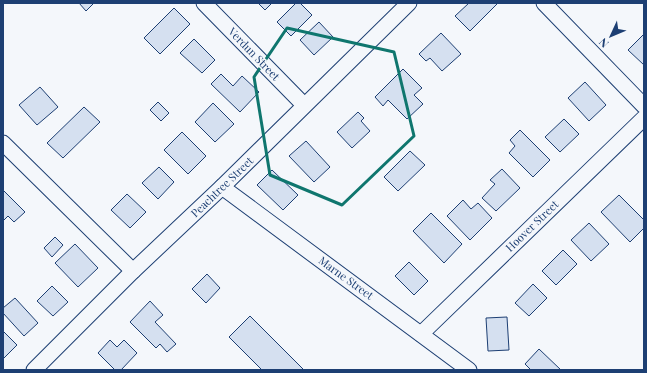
<svg xmlns="http://www.w3.org/2000/svg" width="647" height="373" viewBox="0 0 647 373" font-family="'Playfair Display',serif">
	<style>
		.building { fill: #d5e0f0; stroke: #1d3f73 }
		.lines { fill: none; stroke-linecap: round; stroke-linejoin: round }
		.street-casing { stroke: #1d3f73; stroke-width: 17 }
		.street { stroke: #f4f7fb; stroke-width: 15 }
		.marked { fill: none; stroke: #0f766e; stroke-width: 3; stroke-linejoin: round }
		.labels { text-anchor: middle; stroke-width: 3; stroke-linejoin: round; paint-order: stroke }
		.street-label { font-size: 11px; fill: #1d3f73; stroke: #f4f7fb }
	</style>
	<rect width="100%" height="100%" fill="#f4f7fb"/>
	<g class="building">
		<polygon points="79,3 94,3 86,11"/>
		<polygon points="258,3 272,3 265,10"/>
		<polygon points="296,3 300,3 312,15 291,36 277,22"/>
		<polygon points="469,3 498,3 470,31 455,16"/>
		<polygon points="174,8 190,24 160,54 144,38"/>
		<polygon points="319,22 333,37 314,55 300,40"/>
		<polygon points="441,33 461,54 442,71 430,58 426,61 419,54"/>
		<polygon points="644,34 644,65 628,50"/>
		<polygon points="194,39 215,60 202,73 180,53"/>
		<polygon points="403,69 422,88 414,95 423,104 407,119 388,100 383,106 375,97"/>
		<polygon points="221,74 233,86 242,76 259,92 240,112 211,84"/>
		<polygon points="585,82 606,105 589,121 568,98"/>
		<polygon points="40,87 58,107 37,125 19,105"/>
		<polygon points="158,102 169,113 161,121 150,110"/>
		<polygon points="213,103 234,124 215,142 195,122"/>
		<polygon points="84,107 100,122 63,158 47,143"/>
		<polygon points="358,112 364,118 361,121 370,131 352,148 337,132"/>
		<polygon points="564,119 579,134 560,152 545,137"/>
		<polygon points="520,130 550,160 533,177 509,153 515,146 510,140"/>
		<polygon points="182,132 206,156 188,174 164,150"/>
		<polygon points="306,141 330,167 314,182 289,156"/>
		<polygon points="410,151 425,165 398,191 384,177"/>
		<polygon points="159,167 174,182 158,199 142,183"/>
		<polygon points="502,169 520,188 496,211 482,198 495,184 490,180"/>
		<polygon points="272,170 298,195 283,210 257,185"/>
		<polygon points="3,190 25,212 14,222 8,216 3,221"/>
		<polygon points="127,194 146,212 130,228 111,210"/>
		<polygon points="619,195 644,220 644,228 630,242 601,212"/>
		<polygon points="463,200 471,209 478,203 492,218 470,240 447,216"/>
		<polygon points="431,213 462,244 444,263 413,231"/>
		<polygon points="589,223 609,244 591,261 571,240"/>
		<polygon points="55,237 63,245 52,257 44,248"/>
		<polygon points="75,244 98,268 78,287 55,263"/>
		<polygon points="563,250 577,264 556,285 542,271"/>
		<polygon points="409,262 428,281 414,295 395,276"/>
		<polygon points="207,274 220,288 206,303 192,289"/>
		<polygon points="533,284 547,298 529,316 515,303"/>
		<polygon points="52,286 68,302 53,316 37,301"/>
		<polygon points="15,298 38,323 24,336 3,313 3,308"/>
		<polygon points="150,301 163,315 155,322 176,344 167,352 160,344 156,348 130,322"/>
		<polygon points="250,316 304,370 262,370 229,337"/>
		<polygon points="507,317 509,350 488,351 486,318"/>
		<polygon points="3,331 17,345 3,359"/>
		<polygon points="110,340 117,347 124,340 137,353 121,370 115,370 98,353"/>
		<polygon points="539,349 561,370 531,370 525,364"/>
	</g>
	<g class="lines">
		<g class="street-casing">
			<g id="street">
				<polyline points="204,3 304,105"/>
				<polyline points="544,3 644,106"/>
				<polyline points="3,143 133,271"/>
				<polyline points="222,187 469,370"/>
				<polyline points="421,334 644,118"/>
				<polyline points="34,370 133,271 222,187 409,3"/>
			</g>
		</g>
		<use href="#street" class="street"/>
	</g>
	<path class="marked" d="M 287,28 L 394,52 L 414,136 L 342,205 L 270,175 L 254,77 Z"/>
	<g class="labels">
		<g class="street-label">
			<text transform="translate(254 54) rotate(46)" y="4">Verdun Street</text>
			<text transform="translate(222 187) rotate(-44)" y="4">Peachtree Street</text>
			<text transform="translate(532 226) rotate(-44)" y="4">Hoover Street</text>
			<text transform="translate(346 278) rotate(36)" y="4">Marne Street</text>
		</g>
	</g>
	<rect width="647" height="373" fill="none" stroke="#1d3f73" stroke-width="8"/>
	<g transform="translate(611 36) rotate(226)" stroke="#f4f7fb" stroke-width="3" paint-order="stroke">
	<path d="M0-3L7 15L0 10L-7 15Z" fill="#1d3f73"/>
	<text y="-6" font-size="11" font-weight="bold" text-anchor="middle" fill="#1d3f73">N</text>
	</g>
</svg>
